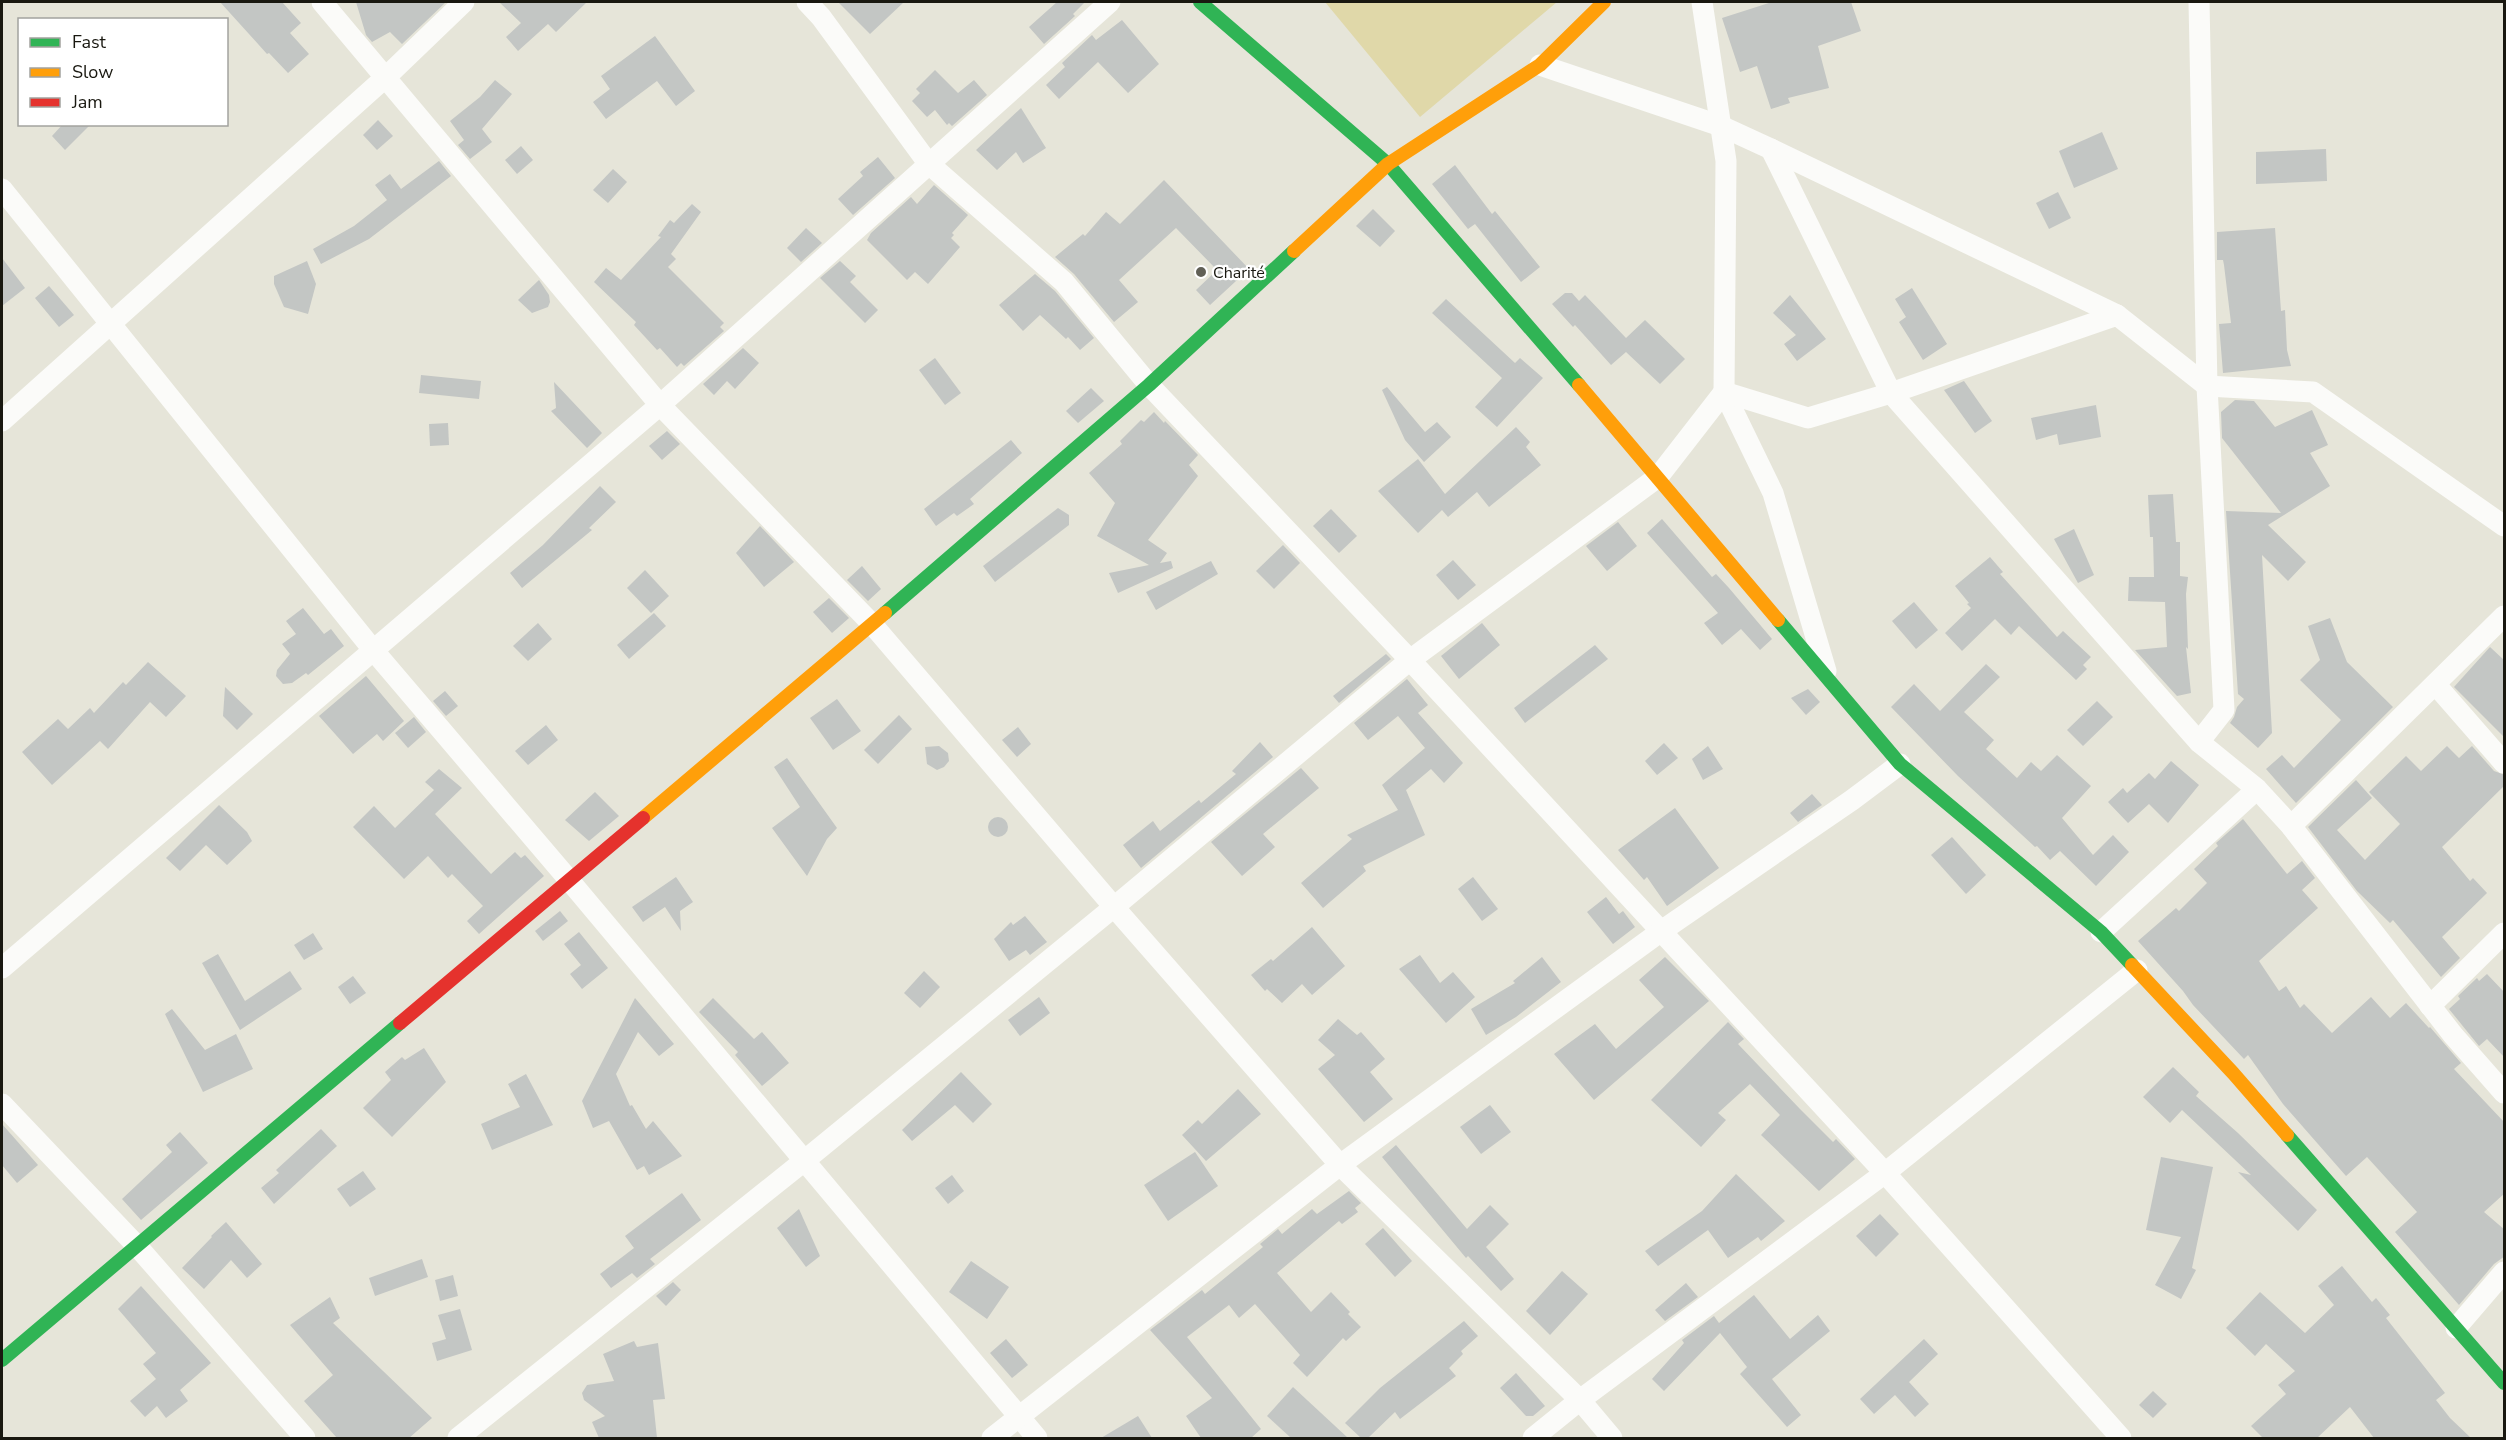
<svg xmlns="http://www.w3.org/2000/svg" width="2506" height="1440" viewBox="0 0 2506 1440" font-family="'Nunito Sans',sans-serif">
	<style>
		.green { fill: #e0d8a9 }
		.building { fill: #c3c6c4 }
		.lines { fill: none; stroke-linecap: round; stroke-linejoin: round }
		.street { stroke: #fbfbf9; stroke-width: 21 }
		.fast { stroke: #30b455; stroke-width: 14 }
		.slow { stroke: #ff9f0a; stroke-width: 14 }
		.jam { stroke: #e5322d; stroke-width: 14 }
		.poi-dot { fill: #616056; stroke: #fff; stroke-width: 2 }
		.labels { text-anchor: middle; stroke-width: 4.5; stroke-linejoin: round; paint-order: stroke }
		.poi-label { font-size: 16px; fill: #191810; stroke: #fff; text-anchor: start }
	</style>
	<rect width="100%" height="100%" fill="#e6e5d9"/>
	<polygon class="green" points="1325,2 1557,2 1420,117"/>
	<g class="building">
		<polygon points="220,2 282,2 301,23 290,33 309,54 288,73 269,53 267,54"/>
		<polygon points="356,2 446,2 402,44 390,32 372,42 366,35"/>
		<polygon points="499,2 587,2 556,32 548,24 518,51 506,37 521,23"/>
		<polygon points="838,2 904,2 870,34"/>
		<polygon points="1057,2 1085,2 1073,14 1075,16 1044,44 1029,27"/>
		<polygon points="1772,2 1851,2 1861,31 1818,46 1829,88 1788,98 1790,103 1771,109 1757,66 1740,72 1722,18"/>
		<polygon points="1122,20 1159,64 1128,93 1098,62 1059,99 1046,85 1065,67 1062,63 1092,35 1096,40"/>
		<polygon points="655,36 695,91 676,106 657,81 606,119 593,102 610,89 601,76"/>
		<polygon points="935,70 958,93 974,80 987,95 952,126 949,123 947,125 935,110 927,117 912,101 920,93 916,89"/>
		<polygon points="495,80 512,94 482,129 492,142 470,159 458,145 464,140 450,121 480,97"/>
		<polygon points="1021,108 1046,148 1023,163 1016,152 997,170 976,150"/>
		<polygon points="378,120 393,136 377,150 363,135"/>
		<polygon points="63,124 91,124 65,150 52,136"/>
		<polygon points="2102,132 2118,169 2074,188 2059,151"/>
		<polygon points="521,146 533,160 517,174 505,160"/>
		<polygon points="2326,149 2327,181 2256,184 2256,152"/>
		<polygon points="878,157 895,178 853,215 838,199 863,176 860,172"/>
		<polygon points="439,161 451,176 369,239 321,264 313,249 354,226 387,200 375,185 390,174 401,189"/>
		<polygon points="1455,165 1492,214 1495,211 1540,267 1521,282 1475,224 1468,229 1432,184"/>
		<polygon points="613,169 627,182 608,203 593,190"/>
		<polygon points="1164,180 1249,269 1210,305 1196,290 1217,270 1176,228 1119,280 1138,302 1114,322 1074,274 1055,257 1083,234 1085,236 1106,212 1120,224"/>
		<polygon points="934,185 968,215 952,233 954,235 951,238 960,247 928,284 915,272 907,280 867,240 871,233 911,197 917,204"/>
		<polygon points="2058,192 2071,218 2049,229 2036,203"/>
		<polygon points="692,204 701,212 671,254 676,259 668,267 724,323 720,327 724,331 684,366 681,363 677,367 660,348 657,350 634,325 636,322 594,282 606,268 621,280 661,237 658,236 670,220 674,223"/>
		<polygon points="1373,209 1395,231 1380,247 1356,226"/>
		<polygon points="806,228 822,243 801,262 787,248"/>
		<polygon points="2275,228 2281,311 2285,310 2287,350 2291,366 2223,373 2219,324 2231,323 2224,265 2223,260 2217,260 2217,232"/>
		<polygon points="2,258 25,288 2,306"/>
		<polygon points="307,261 316,284 308,314 284,307 274,284 274,276"/>
		<polygon points="840,261 856,276 850,282 878,310 865,323 820,278"/>
		<polygon points="1035,274 1055,291 1094,338 1080,350 1068,337 1066,339 1040,315 1023,331 999,305"/>
		<polygon points="539,280 549,295 550,302 548,307 532,313 518,300"/>
		<polygon points="49,286 74,315 59,327 35,298"/>
		<polygon points="1912,288 1947,344 1923,360 1899,322 1906,317 1895,299"/>
		<polygon points="1565,293 1572,293 1579,301 1585,295 1626,338 1645,320 1685,359 1660,384 1626,352 1611,365 1575,325 1573,327 1552,304"/>
		<polygon points="1790,295 1826,339 1797,361 1784,344 1796,335 1773,313"/>
		<polygon points="1446,299 1515,363 1520,358 1543,378 1497,427 1475,407 1502,378 1432,313"/>
		<polygon points="743,348 759,363 735,389 727,381 714,395 703,384"/>
		<polygon points="935,358 961,393 945,405 919,370"/>
		<polygon points="421,375 481,381 479,399 419,393"/>
		<polygon points="1964,381 1992,421 1975,433 1944,390"/>
		<polygon points="554,382 602,433 587,448 551,411 556,408"/>
		<polygon points="1387,387 1425,432 1437,422 1451,437 1424,462 1405,440 1382,390"/>
		<polygon points="1091,388 1104,401 1078,423 1066,411"/>
		<polygon points="2235,400 2254,401 2275,427 2312,410 2328,445 2310,453 2330,486 2268,525 2306,562 2288,581 2262,555 2272,733 2258,748 2230,723 2234,717 2237,707 2244,699 2238,694 2226,511 2281,513 2222,438 2221,412"/>
		<polygon points="2096,405 2101,437 2059,445 2057,434 2036,440 2031,418"/>
		<polygon points="1154,412 1164,423 1165,421 1198,455 1189,465 1198,476 1148,540 1167,553 1160,563 1171,561 1173,568 1118,593 1109,573 1149,565 1097,536 1115,503 1089,473 1122,444 1120,441 1141,420 1144,422"/>
		<polygon points="448,423 449,445 430,446 429,424"/>
		<polygon points="1516,427 1530,442 1526,447 1541,465 1489,507 1477,492 1448,517 1442,510 1418,533 1378,491 1418,459 1445,494"/>
		<polygon points="667,431 680,444 662,460 649,446"/>
		<polygon points="1011,440 1022,453 970,499 974,504 957,516 954,513 936,526 924,509"/>
		<polygon points="600,486 616,502 589,528 592,530 522,588 510,573 543,545"/>
		<polygon points="2173,494 2176,542 2180,542 2180,576 2188,577 2186,594 2188,649 2186,647 2191,693 2177,696 2135,650 2167,647 2165,602 2128,601 2129,577 2154,577 2153,537 2150,537 2148,495"/>
		<polygon points="1058,508 1069,515 1069,525 995,582 983,566"/>
		<polygon points="1331,509 1357,536 1339,553 1313,526"/>
		<polygon points="1662,519 1712,577 1716,574 1729,588 1772,639 1760,650 1741,629 1722,645 1704,623 1718,613 1647,533"/>
		<polygon points="1618,522 1637,546 1607,571 1586,546"/>
		<polygon points="760,526 794,562 764,587 736,553"/>
		<polygon points="2074,529 2094,575 2078,583 2054,539"/>
		<polygon points="1283,545 1300,563 1274,589 1256,571"/>
		<polygon points="1990,557 2003,572 2000,574 2057,637 2063,631 2091,657 2083,665 2087,669 2076,680 2019,626 2011,635 1995,619 1962,651 1945,633 1971,608 1967,604 1969,603 1955,586"/>
		<polygon points="1453,560 1476,585 1458,600 1436,575"/>
		<polygon points="1211,561 1218,574 1156,610 1146,592"/>
		<polygon points="862,566 881,589 868,601 847,580"/>
		<polygon points="645,570 669,596 651,613 627,588"/>
		<polygon points="829,598 849,618 832,633 813,612"/>
		<polygon points="1914,602 1938,630 1916,649 1892,621"/>
		<polygon points="303,608 324,634 331,629 344,646 308,675 306,673 292,683 283,684 276,676 277,670 290,654 282,644 296,634 286,621"/>
		<polygon points="654,613 666,626 629,659 617,645"/>
		<polygon points="2330,618 2347,662 2393,707 2296,803 2266,769 2282,755 2294,768 2341,720 2300,680 2320,660 2308,626"/>
		<polygon points="538,623 552,639 528,661 513,646"/>
		<polygon points="1482,623 1500,645 1459,679 1441,656"/>
		<polygon points="1595,645 1608,659 1525,723 1514,708"/>
		<polygon points="2490,647 2505,661 2505,738 2454,687"/>
		<polygon points="1386,654 1391,659 1339,703 1333,696"/>
		<polygon points="148,662 186,696 166,717 150,702 108,749 100,741 52,785 22,752 58,719 68,729 90,708 94,713 123,682 126,685"/>
		<polygon points="1986,664 2000,677 1964,712 1994,740 1986,749 2017,778 2031,762 2041,771 2057,755 2091,786 2062,818 2093,855 2113,835 2129,852 2096,886 2060,851 2050,860 2037,846 2035,847 1958,776 1891,707 1914,684 1940,711"/>
		<polygon points="366,676 404,721 383,741 377,734 353,754 319,716"/>
		<polygon points="1407,679 1428,705 1418,713 1463,763 1444,783 1431,769 1406,790 1425,835 1363,866 1366,871 1323,908 1301,883 1352,839 1347,835 1398,810 1382,785 1425,748 1398,716 1368,740 1354,723"/>
		<polygon points="225,687 253,714 237,730 223,716"/>
		<polygon points="1808,689 1820,702 1806,715 1791,698"/>
		<polygon points="445,691 458,706 446,716 433,701"/>
		<polygon points="837,699 861,731 833,750 810,718"/>
		<polygon points="2097,701 2113,717 2083,746 2067,730"/>
		<polygon points="899,715 912,729 878,764 864,750"/>
		<polygon points="414,717 426,732 408,748 395,733"/>
		<polygon points="546,725 558,740 528,765 515,751"/>
		<polygon points="1018,727 1031,744 1017,757 1002,740"/>
		<polygon points="1260,742 1273,757 1141,868 1123,845 1153,821 1160,831 1199,800 1201,803 1236,774 1232,771"/>
		<polygon points="1664,743 1678,758 1657,775 1645,761"/>
		<polygon points="939,746 948,753 949,761 944,767 937,770 927,764 925,747"/>
		<polygon points="1708,746 1723,769 1703,780 1692,759"/>
		<polygon points="2447,746 2459,758 2472,746 2494,771 2505,775 2505,785 2442,847 2470,881 2473,878 2487,893 2442,937 2460,958 2441,977 2393,920 2390,923 2357,891 2308,827 2356,780 2372,798 2337,830 2365,860 2400,824 2369,792 2406,756 2421,771"/>
		<polygon points="787,758 837,828 827,839 807,876 772,828 800,807 774,767"/>
		<polygon points="2171,761 2199,785 2168,823 2149,804 2128,823 2108,802 2123,788 2127,793 2149,773 2155,779"/>
		<polygon points="1301,768 1319,788 1263,834 1275,847 1242,876 1211,842"/>
		<polygon points="439,769 462,788 435,814 491,874 515,852 521,858 525,855 544,876 479,934 467,921 483,906 452,874 448,878 428,856 404,879 353,827 374,806 395,828 434,790 425,782"/>
		<polygon points="595,792 619,816 589,841 565,820"/>
		<polygon points="1812,794 1822,805 1798,822 1790,813"/>
		<polygon points="219,805 247,832 252,841 227,865 206,845 180,871 166,858"/>
		<polygon points="1675,808 1719,868 1667,906 1647,877 1644,880 1618,850"/>
		<circle cx="998" cy="827" r="10"/>
		<polygon points="2243,819 2287,874 2302,861 2315,878 2302,890 2318,908 2259,961 2279,991 2286,986 2300,1008 2304,1004 2332,1033 2371,997 2390,1018 2406,1003 2429,1028 2430,1027 2461,1063 2454,1069 2505,1123 2505,1193 2484,1212 2505,1230 2505,1256 2494,1264 2459,1305 2395,1232 2417,1212 2367,1157 2346,1176 2283,1104 2248,1055 2244,1059 2193,1005 2183,991 2138,941 2176,908 2179,911 2207,883 2194,869 2218,846 2216,843"/>
		<polygon points="1952,837 1986,875 1966,894 1931,855"/>
		<polygon points="676,877 693,902 680,911 681,931 665,907 643,922 632,907"/>
		<polygon points="1473,877 1498,909 1482,921 1458,889"/>
		<polygon points="1606,897 1619,914 1623,911 1635,927 1613,944 1587,912"/>
		<polygon points="560,911 568,921 543,941 535,931"/>
		<polygon points="1025,916 1047,942 1030,955 1026,950 1009,961 994,939 1011,922 1013,925"/>
		<polygon points="1312,927 1345,966 1312,995 1302,984 1282,1003 1267,989 1265,991 1251,975 1271,959 1273,961"/>
		<polygon points="579,932 608,968 582,989 570,974 581,965 564,944"/>
		<polygon points="313,933 323,949 304,960 294,945"/>
		<polygon points="218,954 245,1001 290,971 302,989 240,1030 202,963"/>
		<polygon points="1420,955 1440,983 1453,972 1475,997 1446,1023 1399,969"/>
		<polygon points="1542,957 1561,982 1516,1017 1486,1035 1471,1009 1515,983 1513,981"/>
		<polygon points="1665,957 1709,1001 1594,1100 1554,1054 1595,1024 1616,1049 1664,1007 1639,980"/>
		<polygon points="924,971 940,987 920,1008 904,993"/>
		<polygon points="2487,974 2505,993 2505,1058 2487,1039 2479,1046 2449,1009 2460,999 2458,996 2477,978 2479,981"/>
		<polygon points="353,976 366,993 350,1004 338,987"/>
		<polygon points="1039,997 1050,1013 1020,1036 1008,1020"/>
		<polygon points="635,998 674,1044 659,1056 638,1032 616,1074 630,1106 632,1105 646,1129 653,1121 682,1156 649,1175 644,1166 637,1170 609,1121 593,1128 582,1101"/>
		<polygon points="713,998 754,1039 762,1032 789,1063 762,1086 735,1055 738,1052 699,1012"/>
		<polygon points="172,1009 205,1050 236,1034 253,1069 203,1092 165,1014"/>
		<polygon points="1338,1019 1357,1035 1361,1032 1385,1059 1370,1072 1393,1099 1364,1122 1318,1069 1335,1055 1318,1040"/>
		<polygon points="1728,1022 1744,1039 1738,1044 1800,1109 1833,1142 1836,1139 1855,1159 1819,1191 1761,1135 1780,1115 1750,1084 1718,1113 1726,1120 1701,1147 1651,1100"/>
		<polygon points="424,1048 446,1082 392,1137 363,1108 391,1080 385,1072 402,1057 405,1060"/>
		<polygon points="2173,1067 2199,1092 2196,1096 2238,1133 2317,1210 2298,1231 2238,1172 2251,1175 2182,1110 2170,1123 2143,1097"/>
		<polygon points="961,1072 992,1104 973,1123 955,1105 912,1141 902,1130"/>
		<polygon points="526,1074 553,1125 492,1150 481,1124 520,1107 508,1084"/>
		<polygon points="1238,1089 1261,1114 1206,1161 1182,1135 1198,1120 1202,1124"/>
		<polygon points="1490,1105 1511,1132 1481,1154 1460,1127"/>
		<polygon points="2,1124 38,1165 17,1183 2,1165"/>
		<polygon points="321,1129 337,1146 274,1204 261,1188 279,1173 276,1170"/>
		<polygon points="180,1132 208,1163 141,1220 122,1199 172,1152 166,1145"/>
		<polygon points="1396,1145 1467,1229 1490,1205 1509,1224 1486,1247 1514,1279 1501,1291 1468,1256 1466,1258 1382,1157"/>
		<polygon points="1195,1152 1218,1186 1168,1221 1144,1185"/>
		<polygon points="2161,1157 2213,1167 2192,1268 2196,1270 2181,1299 2155,1285 2181,1237 2146,1230"/>
		<polygon points="363,1171 376,1189 350,1207 337,1189"/>
		<polygon points="1736,1174 1785,1221 1761,1241 1758,1237 1728,1258 1708,1230 1658,1266 1645,1251 1702,1211"/>
		<polygon points="952,1175 964,1191 948,1204 935,1188"/>
		<polygon points="1349,1191 1361,1203 1355,1208 1358,1212 1342,1224 1339,1221 1277,1273 1311,1312 1331,1292 1350,1312 1348,1314 1361,1327 1346,1341 1343,1338 1307,1377 1293,1363 1300,1355 1255,1304 1239,1318 1229,1305 1187,1337 1261,1429 1251,1438 1201,1438 1186,1416 1212,1398 1150,1330 1202,1290 1205,1294 1263,1247 1260,1244 1278,1229 1282,1234 1312,1209 1317,1214"/>
		<polygon points="682,1193 701,1220 650,1259 655,1264 637,1278 632,1273 611,1288 600,1274 634,1248 625,1236"/>
		<polygon points="799,1209 820,1256 806,1267 777,1228"/>
		<polygon points="1880,1214 1899,1234 1876,1257 1856,1236"/>
		<polygon points="226,1222 262,1264 247,1278 231,1260 204,1289 182,1268 212,1237 211,1236"/>
		<polygon points="1383,1228 1412,1261 1395,1277 1365,1244"/>
		<polygon points="422,1259 428,1277 375,1296 369,1278"/>
		<polygon points="971,1261 1009,1287 987,1319 949,1292"/>
		<polygon points="2342,1266 2372,1302 2376,1298 2390,1315 2386,1318 2445,1393 2436,1400 2450,1418 2471,1438 2374,1438 2350,1407 2317,1438 2263,1438 2251,1426 2286,1394 2278,1385 2295,1371 2266,1344 2255,1356 2226,1328 2260,1292 2305,1333 2334,1305 2318,1286"/>
		<polygon points="1562,1271 1588,1294 1550,1335 1526,1311"/>
		<polygon points="453,1275 458,1296 440,1301 435,1280"/>
		<polygon points="673,1282 681,1290 666,1306 656,1296"/>
		<polygon points="1686,1283 1698,1297 1665,1321 1655,1310"/>
		<polygon points="141,1286 211,1363 180,1390 188,1401 166,1418 157,1406 145,1417 130,1401 156,1379 143,1364 156,1353 118,1309"/>
		<polygon points="1754,1295 1790,1339 1818,1315 1830,1331 1772,1379 1801,1415 1787,1427 1740,1374 1747,1367 1720,1333 1664,1391 1652,1379 1684,1343 1682,1340 1714,1316 1719,1323"/>
		<polygon points="330,1297 340,1318 333,1323 432,1418 409,1438 337,1438 304,1401 333,1375 290,1325"/>
		<polygon points="460,1309 472,1350 437,1361 432,1343 446,1339 438,1315"/>
		<polygon points="1464,1321 1478,1336 1461,1351 1463,1354 1449,1368 1456,1376 1400,1419 1395,1412 1368,1438 1361,1438 1345,1423 1380,1388"/>
		<polygon points="1006,1339 1028,1365 1012,1378 990,1353"/>
		<polygon points="1924,1339 1938,1354 1909,1382 1929,1404 1915,1417 1895,1395 1874,1414 1860,1399"/>
		<polygon points="634,1341 637,1347 658,1343 665,1399 653,1400 657,1438 599,1438 592,1422 605,1416 584,1400 582,1393 587,1385 614,1381 603,1354"/>
		<polygon points="1516,1373 1545,1406 1533,1416 1526,1416 1500,1388"/>
		<polygon points="1293,1387 1348,1438 1291,1438 1267,1416"/>
		<polygon points="2153,1391 2167,1404 2153,1418 2139,1405"/>
		<polygon points="1138,1416 1152,1438 1101,1438"/>
	</g>
	<g class="lines">
		<g class="street">
			<polyline points="322,2 660,405 872,624 1114,907 1340,1165 1580,1400 1612,1438"/>
			<polyline points="807,2 821,17 928,163 1064,282 1149,385 1410,660 1885,1173 2121,1438"/>
			<polyline points="1702,2 1726,161 1724,392 1773,493 1826,671"/>
			<polyline points="2199,2 2207,386 2224,710 2199,742"/>
			<polyline points="1540,65 1721,126 1771,149 2117,315 2207,386 2313,392 2504,526"/>
			<polyline points="1771,149 1891,393 2199,742 2257,789 2291,826 2453,1035 2504,1093"/>
			<polyline points="2,189 374,651 569,880 1037,1438"/>
			<polyline points="2,421 387,76 464,2"/>
			<polyline points="2436,685 2504,763"/>
			<polyline points="2291,826 2504,616"/>
			<polyline points="2101,932 2257,789"/>
			<polyline points="2,968 660,405 1110,2"/>
			<polyline points="2430,1006 2504,933"/>
			<polyline points="2,1104 137,1246 305,1438"/>
			<polyline points="2456,1328 2504,1272"/>
			<polyline points="458,1438 804,1161 1114,907 1410,660 1658,477 1724,392 1808,418 1891,393 2117,315"/>
			<polyline points="992,1438 1340,1165 1660,932 1852,800 1900,764"/>
			<polyline points="1533,1438 1580,1400 1885,1173 2137,970"/>
		</g>
		<g class="fast">
			<polyline points="1200,2 1388,164 1579,385"/>
			<polyline points="885,613 1149,385 1294,251"/>
			<polyline points="1778,620 1900,764 2101,932 2132,965"/>
			<polyline points="2287,1135 2504,1383"/>
			<polyline points="2,1360 400,1023"/>
		</g>
		<g class="slow">
			<polyline points="1294,251 1388,164 1540,65 1604,2"/>
			<polyline points="1579,385 1778,620"/>
			<polyline points="643,818 885,613"/>
			<polyline points="2132,965 2233,1073 2287,1135"/>
		</g>
		<polyline class="jam" points="400,1023 643,818"/>
	</g>
	<circle class="poi-dot" cx="1201" cy="272" r="6"/>
	<g class="labels">
		<g class="poi-label">
			<text x="1213" y="278">Charité</text>
		</g>
	</g>
	<rect width="2506" height="1440" fill="none" stroke="#191810" stroke-width="6"/>
	<rect x="18" y="18" width="210" height="108" fill="#ffffff" stroke="#a3a39f" stroke-width="1.5"/>
	<rect x="30" y="38" width="30" height="9" fill="#30b455" stroke="#a3a39f" stroke-width="1.5"/>
	<text x="72" y="48" font-size="18" fill="#191810">Fast</text>
	<rect x="30" y="68" width="30" height="9" fill="#ff9f0a" stroke="#a3a39f" stroke-width="1.5"/>
	<text x="72" y="78" font-size="18" fill="#191810">Slow</text>
	<rect x="30" y="98" width="30" height="9" fill="#e5322d" stroke="#a3a39f" stroke-width="1.5"/>
	<text x="72" y="108" font-size="18" fill="#191810">Jam</text>
</svg>
